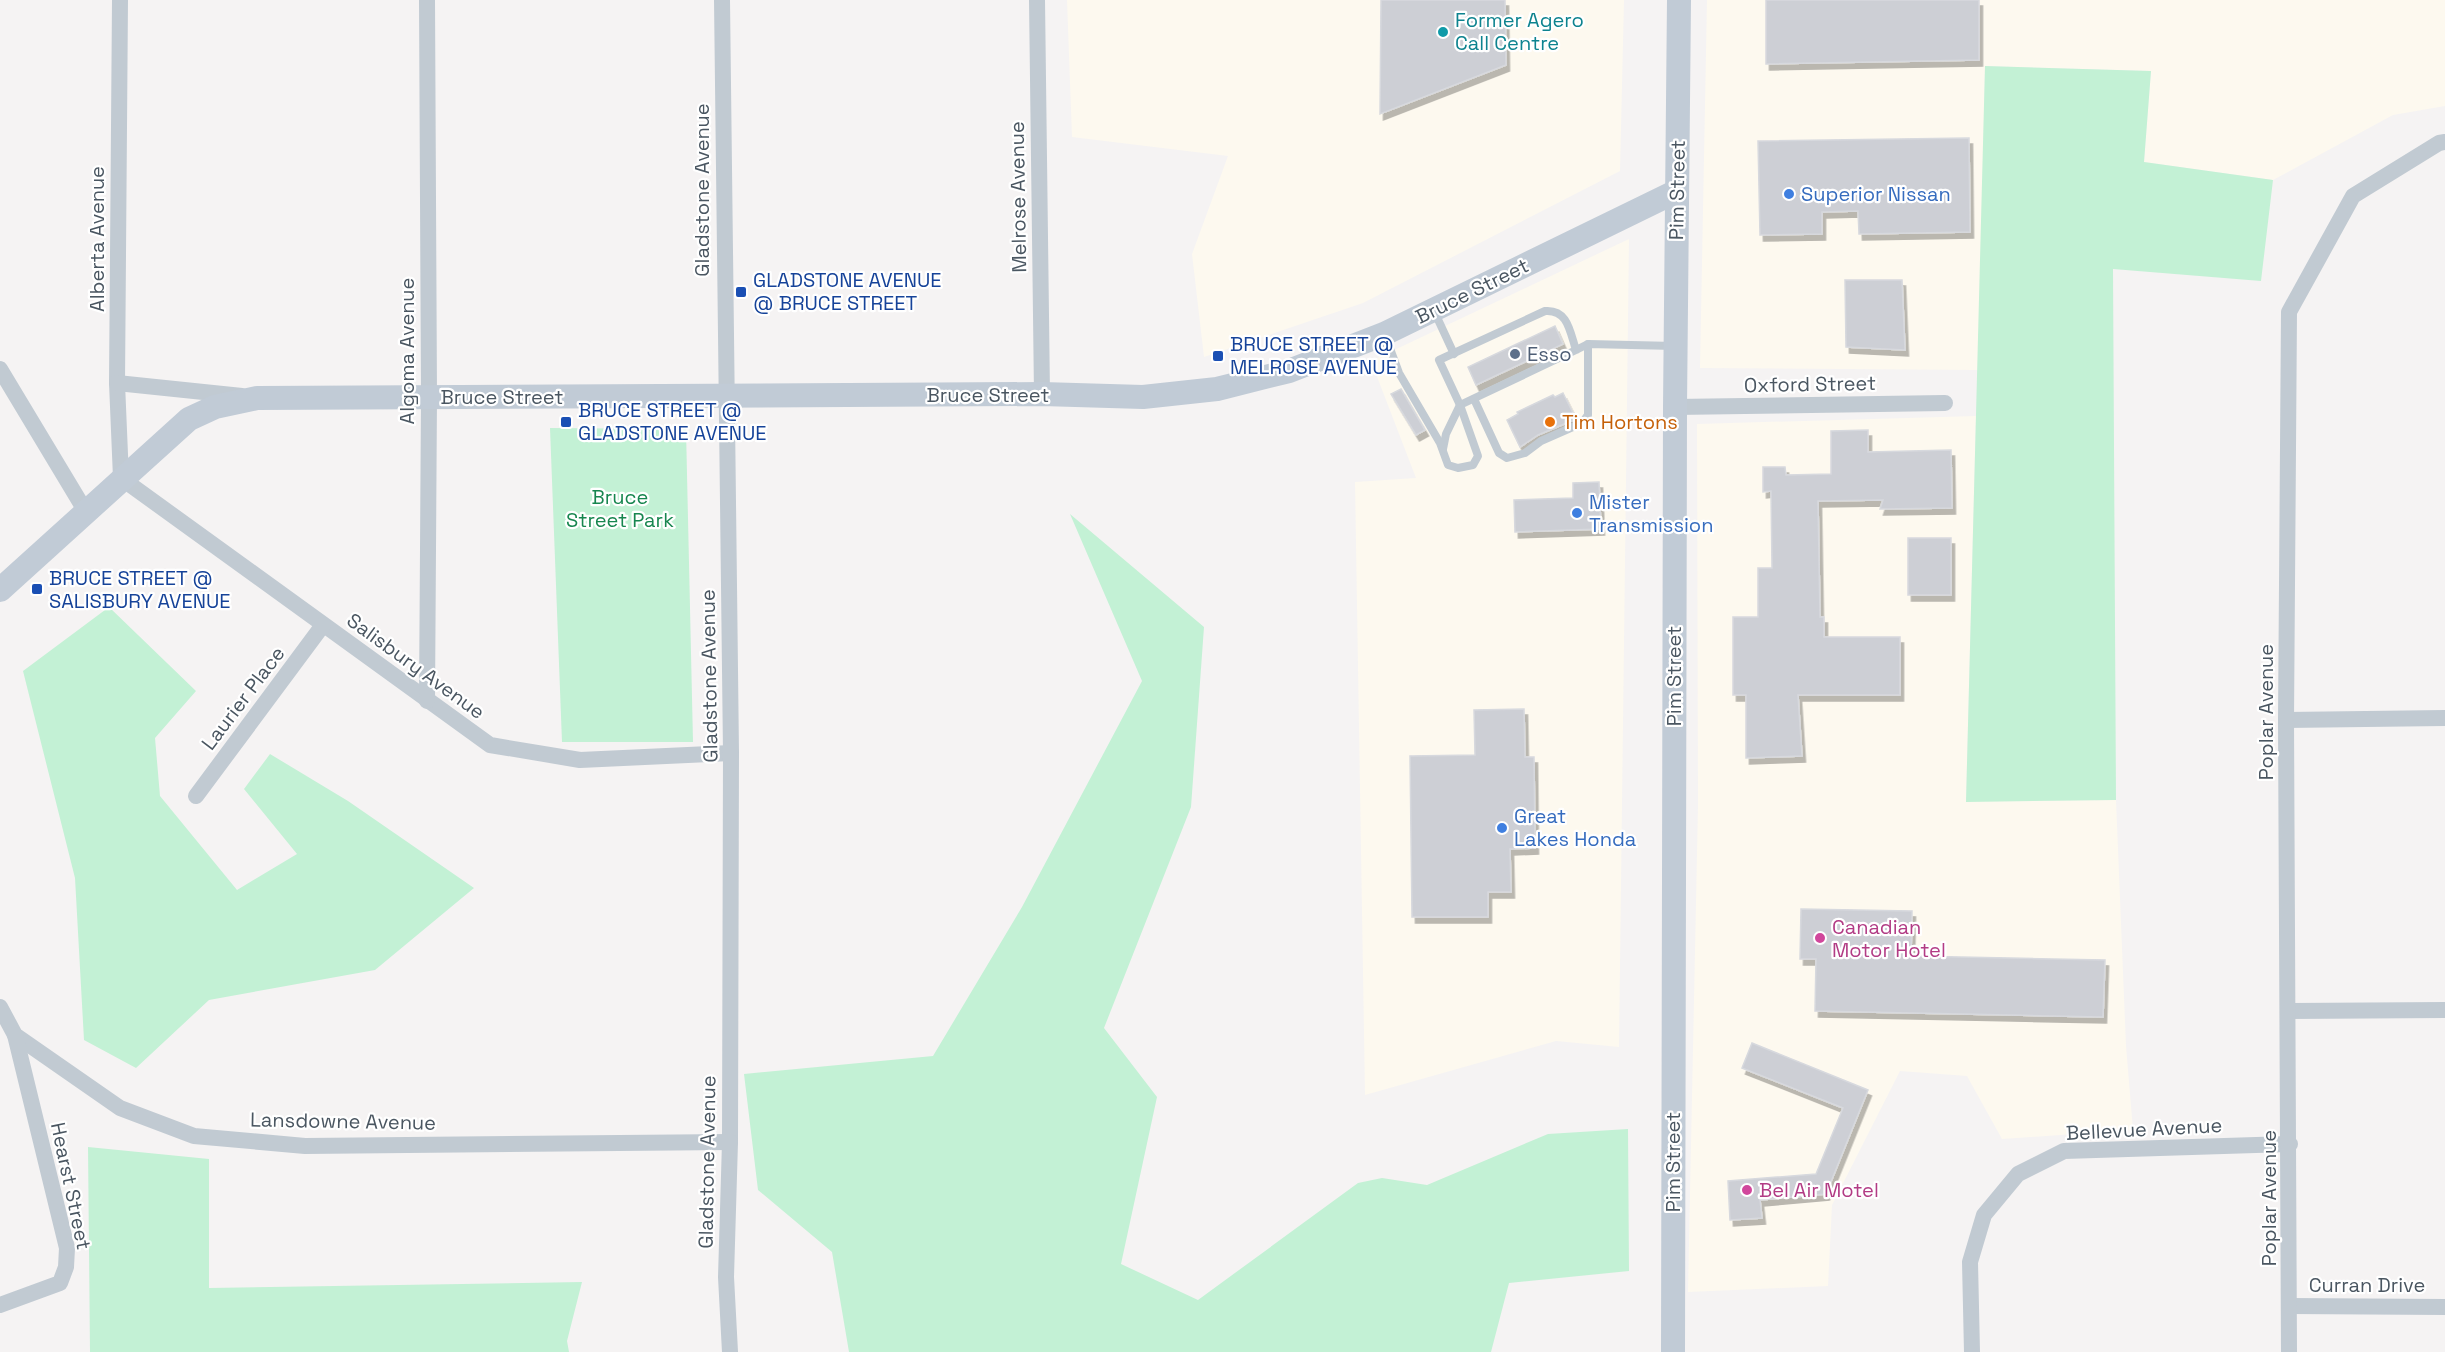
<svg xmlns="http://www.w3.org/2000/svg" width="2445" height="1352" viewBox="0 0 2445 1352" font-family="'Space Grotesk',sans-serif">
	<style>
		.commercial { fill: #fdf9ef }
		.green { fill: #c3f1d5 }
		.building { fill: #cdcfd5; stroke: #d7d9de; stroke-width: 1.5; filter: url(#shadow) }
		.lines { fill: none; stroke-linecap: round; stroke-linejoin: round }
		.lane { stroke: #c1cad2; stroke-width: 8 }
		.street { stroke: #c1cad2; stroke-width: 16 }
		.secondary { stroke: #c1cbd6; stroke-width: 24 }
		.culture-dot { fill: #0f9aa8; stroke: #fff; stroke-width: 2 }
		.shop-dot { fill: #3f7fe0; stroke: #fff; stroke-width: 2 }
		.transit-dot { fill: #1a4fb4; stroke: #fff; stroke-width: 2 }
		.service-dot { fill: #5c6f8a; stroke: #fff; stroke-width: 2 }
		.food-dot { fill: #e8710a; stroke: #fff; stroke-width: 2 }
		.hotel-dot { fill: #d1479c; stroke: #fff; stroke-width: 2 }
		.labels { text-anchor: middle; stroke-width: 4.5; stroke-linejoin: round; paint-order: stroke }
		.culture-label { font-size: 20px; fill: #0d838f; stroke: #fff; text-anchor: start }
		.street-label { font-size: 20px; fill: #4a5661; stroke: #fff }
		.shop-label { font-size: 20px; fill: #366cbe; stroke: #fff; text-anchor: start }
		.transit-label { font-size: 20px; fill: #164399; stroke: #fff; text-anchor: start }
		.service-label { font-size: 20px; fill: #4e5e75; stroke: #fff; text-anchor: start }
		.food-label { font-size: 20px; fill: #c56008; stroke: #fff; text-anchor: start }
		.park-label { font-size: 20px; fill: #17864f; stroke: #fff }
		.hotel-label { font-size: 20px; fill: #b23c85; stroke: #fff; text-anchor: start }
	</style>
	<defs>
		<filter id="shadow"><feDropShadow dx="3.5" dy="6" stdDeviation="0" flood-color="#0004"/></filter>
	</defs>
	<rect width="100%" height="100%" fill="#f5f3f3"/>
	<g class="commercial">
		<polygon points="1067,0 1624,0 1620,171 1363,303 1204,357 1192,254 1228,156 1072,137"/>
		<polygon points="1707,0 2445,0 2445,106 2393,115 2273,180 2144,162 2151,71 1985,66 1979,370 1700,368"/>
		<polygon points="1629,239 1619,1047 1556,1041 1365,1095 1355,482 1416,478 1371,361"/>
		<polygon points="1976,416 1966,801 2116,800 2126,1046 2133,1130 2002,1139 1967,1076 1900,1071 1832,1205 1828,1286 1688,1292 1698,805 1697,424"/>
	</g>
	<g class="green">
		<polygon points="1985,66 2151,71 2144,162 2273,180 2261,281 2113,269 2116,800 1966,802"/>
		<polygon points="550,428 686,429 693,742 562,742"/>
		<polygon points="1070,514 1204,627 1191,807 1104,1028 1157,1097 1121,1264 1198,1300 1358,1183 1382,1178 1427,1185 1548,1134 1628,1129 1629,1271 1509,1283 1491,1352 849,1352 832,1252 758,1190 744,1074 933,1056 1022,907 1142,681"/>
		<polygon points="109,607 196,691 155,738 160,796 237,890 297,854 244,789 270,754 348,801 474,888 375,970 209,1000 136,1068 84,1040 75,878 23,671"/>
		<polygon points="88,1147 209,1159 209,1288 582,1282 567,1341 569,1352 90,1352"/>
	</g>
	<g class="building">
		<polygon points="1381,0 1505,0 1506,65 1380,114"/>
		<polygon points="1766,0 1979,0 1979,60 1766,64"/>
		<polygon points="1969,138 1970,232 1859,234 1858,211 1822,212 1822,234 1760,235 1758,141"/>
		<polygon points="1845,280 1902,280 1905,350 1846,347"/>
		<polygon points="1555,326 1563,344 1476,385 1468,367"/>
		<polygon points="1401,389 1425,430 1416,435 1391,394"/>
		<polygon points="1563,393 1576,419 1538,435 1520,447 1507,420 1518,414 1517,412 1553,395 1555,397"/>
		<polygon points="1868,430 1868,452 1951,450 1952,508 1880,509 1883,500 1818,501 1820,617 1824,617 1824,637 1900,637 1900,695 1798,695 1802,756 1746,758 1746,695 1733,695 1733,617 1758,617 1758,568 1772,568 1771,491 1763,492 1763,467 1785,467 1786,475 1831,474 1831,431"/>
		<polygon points="1599,482 1601,529 1515,532 1514,500 1573,498 1573,483"/>
		<rect x="1908" y="538" width="43" height="57"/>
		<polygon points="1524,709 1525,757 1534,757 1535,848 1510,849 1511,892 1488,892 1488,917 1412,917 1410,756 1475,755 1474,710"/>
		<polygon points="1801,909 1912,911 1911,956 2105,960 2103,1017 1815,1011 1816,959 1800,959"/>
		<polygon points="1752,1043 1868,1090 1826,1194 1760,1200 1762,1218 1730,1220 1728,1181 1816,1174 1843,1108 1742,1068"/>
	</g>
	<g class="lines">
		<g class="lane">
			<polyline points="1435,313 1454,354"/>
			<polyline points="1385,335 1399,373 1440,443 1448,465 1458,468 1473,465 1478,456 1460,405"/>
			<path d="M 1576,350 C 1570,332 1568,309 1545,311 L 1439,360 L 1460,405 L 1576,350 L 1588,344 L 1675,346"/>
			<polyline points="1474,399 1499,453 1507,458 1525,453 1541,441 1582,423 1588,415 1588,344"/>
			<polyline points="1443,449 1446,434 1460,405"/>
		</g>
		<g class="street">
			<polyline points="120,0 117,383 121,478 490,745 580,760 731,753"/>
			<polyline points="722,0 731,753 730,1142 726,1277 730,1352"/>
			<polyline points="1037,0 1042,394"/>
			<polyline points="0,369 86,512"/>
			<polyline points="117,383 242,396"/>
			<polyline points="1675,407 1945,403"/>
			<polyline points="427,701 429,397 427,0"/>
			<polyline points="2286,720 2445,718"/>
			<polyline points="196,796 323,625"/>
			<polyline points="0,1007 15,1035 120,1108 194,1136 305,1146 730,1142"/>
			<polyline points="2289,1011 2445,1010"/>
			<polyline points="0,1305 60,1283 66,1267 67,1248 15,1035"/>
			<polyline points="2290,1306 2445,1307"/>
			<polyline points="1972,1352 1970,1262 1984,1215 2018,1174 2064,1151 2290,1144"/>
			<polyline points="2289,1352 2286,720 2289,312 2353,196 2439,143 2445,142"/>
		</g>
		<g class="secondary">
			<polyline points="0,590 189,419 215,407 257,398 1042,394 1143,397 1217,389 1289,371 1384,334 1677,191"/>
			<polyline points="1673,1352 1675,407 1679,0"/>
		</g>
	</g>
	<circle class="culture-dot" cx="1443" cy="32" r="6"/>
	<g class="shop-dot">
		<circle cx="1789" cy="194" r="6"/>
		<circle cx="1577" cy="513" r="6"/>
		<circle cx="1502" cy="828" r="6"/>
	</g>
	<g class="transit-dot">
		<rect x="735" y="286" width="12" height="12" rx="3"/>
		<rect x="1212" y="350" width="12" height="12" rx="3"/>
		<rect x="560" y="416" width="12" height="12" rx="3"/>
		<rect x="31" y="583" width="12" height="12" rx="3"/>
	</g>
	<circle class="service-dot" cx="1515" cy="354" r="6"/>
	<circle class="food-dot" cx="1550" cy="422" r="6"/>
	<g class="hotel-dot">
		<circle cx="1820" cy="938" r="6"/>
		<circle cx="1747" cy="1190" r="6"/>
	</g>
	<g class="labels">
		<g class="culture-label">
			<text x="1455" y="27">Former Agero<tspan x="1455" dy="23">Call Centre</tspan></text>
		</g>
		<g class="street-label">
			<text transform="translate(702 190) rotate(-90)" y="7">Gladstone Avenue</text>
			<text transform="translate(1677 190) rotate(-89)" y="7">Pim Street</text>
			<text transform="translate(1018 197) rotate(-91)" y="7">Melrose Avenue</text>
			<text transform="translate(97 239) rotate(-90)" y="7">Alberta Avenue</text>
			<text transform="translate(1472 291) rotate(-26)" y="7">Bruce Street</text>
			<text transform="translate(407 351) rotate(-90)" y="7">Algoma Avenue</text>
			<text transform="translate(1810 384) rotate(-1)" y="7">Oxford Street</text>
			<text x="988" y="402">Bruce Street</text>
			<text x="502" y="404">Bruce Street</text>
			<text transform="translate(416 666) rotate(36)" y="7">Salisbury Avenue</text>
			<text transform="translate(709 676) rotate(-91)" y="7">Gladstone Avenue</text>
			<text transform="translate(1674 676) rotate(-90)" y="7">Pim Street</text>
			<text transform="translate(243 698) rotate(-53)" y="7">Laurier Place</text>
			<text transform="translate(2266 712) rotate(-90)" y="7">Poplar Avenue</text>
			<text transform="translate(343 1121) rotate(1)" y="7">Lansdowne Avenue</text>
			<text transform="translate(2144 1129) rotate(-3)" y="7">Bellevue Avenue</text>
			<text transform="translate(707 1162) rotate(-89)" y="7">Gladstone Avenue</text>
			<text transform="translate(1673 1162) rotate(-90)" y="7">Pim Street</text>
			<text transform="translate(71 1186) rotate(78)" y="7">Hearst Street</text>
			<text transform="translate(2269 1198) rotate(-90)" y="7">Poplar Avenue</text>
			<text x="2367" y="1292">Curran Drive</text>
		</g>
		<g class="shop-label">
			<text x="1801" y="201">Superior Nissan</text>
			<text x="1589" y="509">Mister<tspan x="1589" dy="23">Transmission</tspan></text>
			<text x="1514" y="823">Great<tspan x="1514" dy="23">Lakes Honda</tspan></text>
		</g>
		<g class="transit-label">
			<text x="753" y="287">GLADSTONE AVENUE<tspan x="753" dy="23">@ BRUCE STREET</tspan></text>
			<text x="1230" y="351">BRUCE STREET @<tspan x="1230" dy="23">MELROSE AVENUE</tspan></text>
			<text x="578" y="417">BRUCE STREET @<tspan x="578" dy="23">GLADSTONE AVENUE</tspan></text>
			<text x="49" y="585">BRUCE STREET @<tspan x="49" dy="23">SALISBURY AVENUE</tspan></text>
		</g>
		<g class="service-label">
			<text x="1527" y="361">Esso</text>
		</g>
		<g class="food-label">
			<text x="1562" y="429">Tim Hortons</text>
		</g>
		<g class="park-label">
			<text x="620" y="504">Bruce<tspan x="620" dy="23">Street Park</tspan></text>
		</g>
		<g class="hotel-label">
			<text x="1832" y="934">Canadian<tspan x="1832" dy="23">Motor Hotel</tspan></text>
			<text x="1759" y="1197">Bel Air Motel</text>
		</g>
	</g>
</svg>
